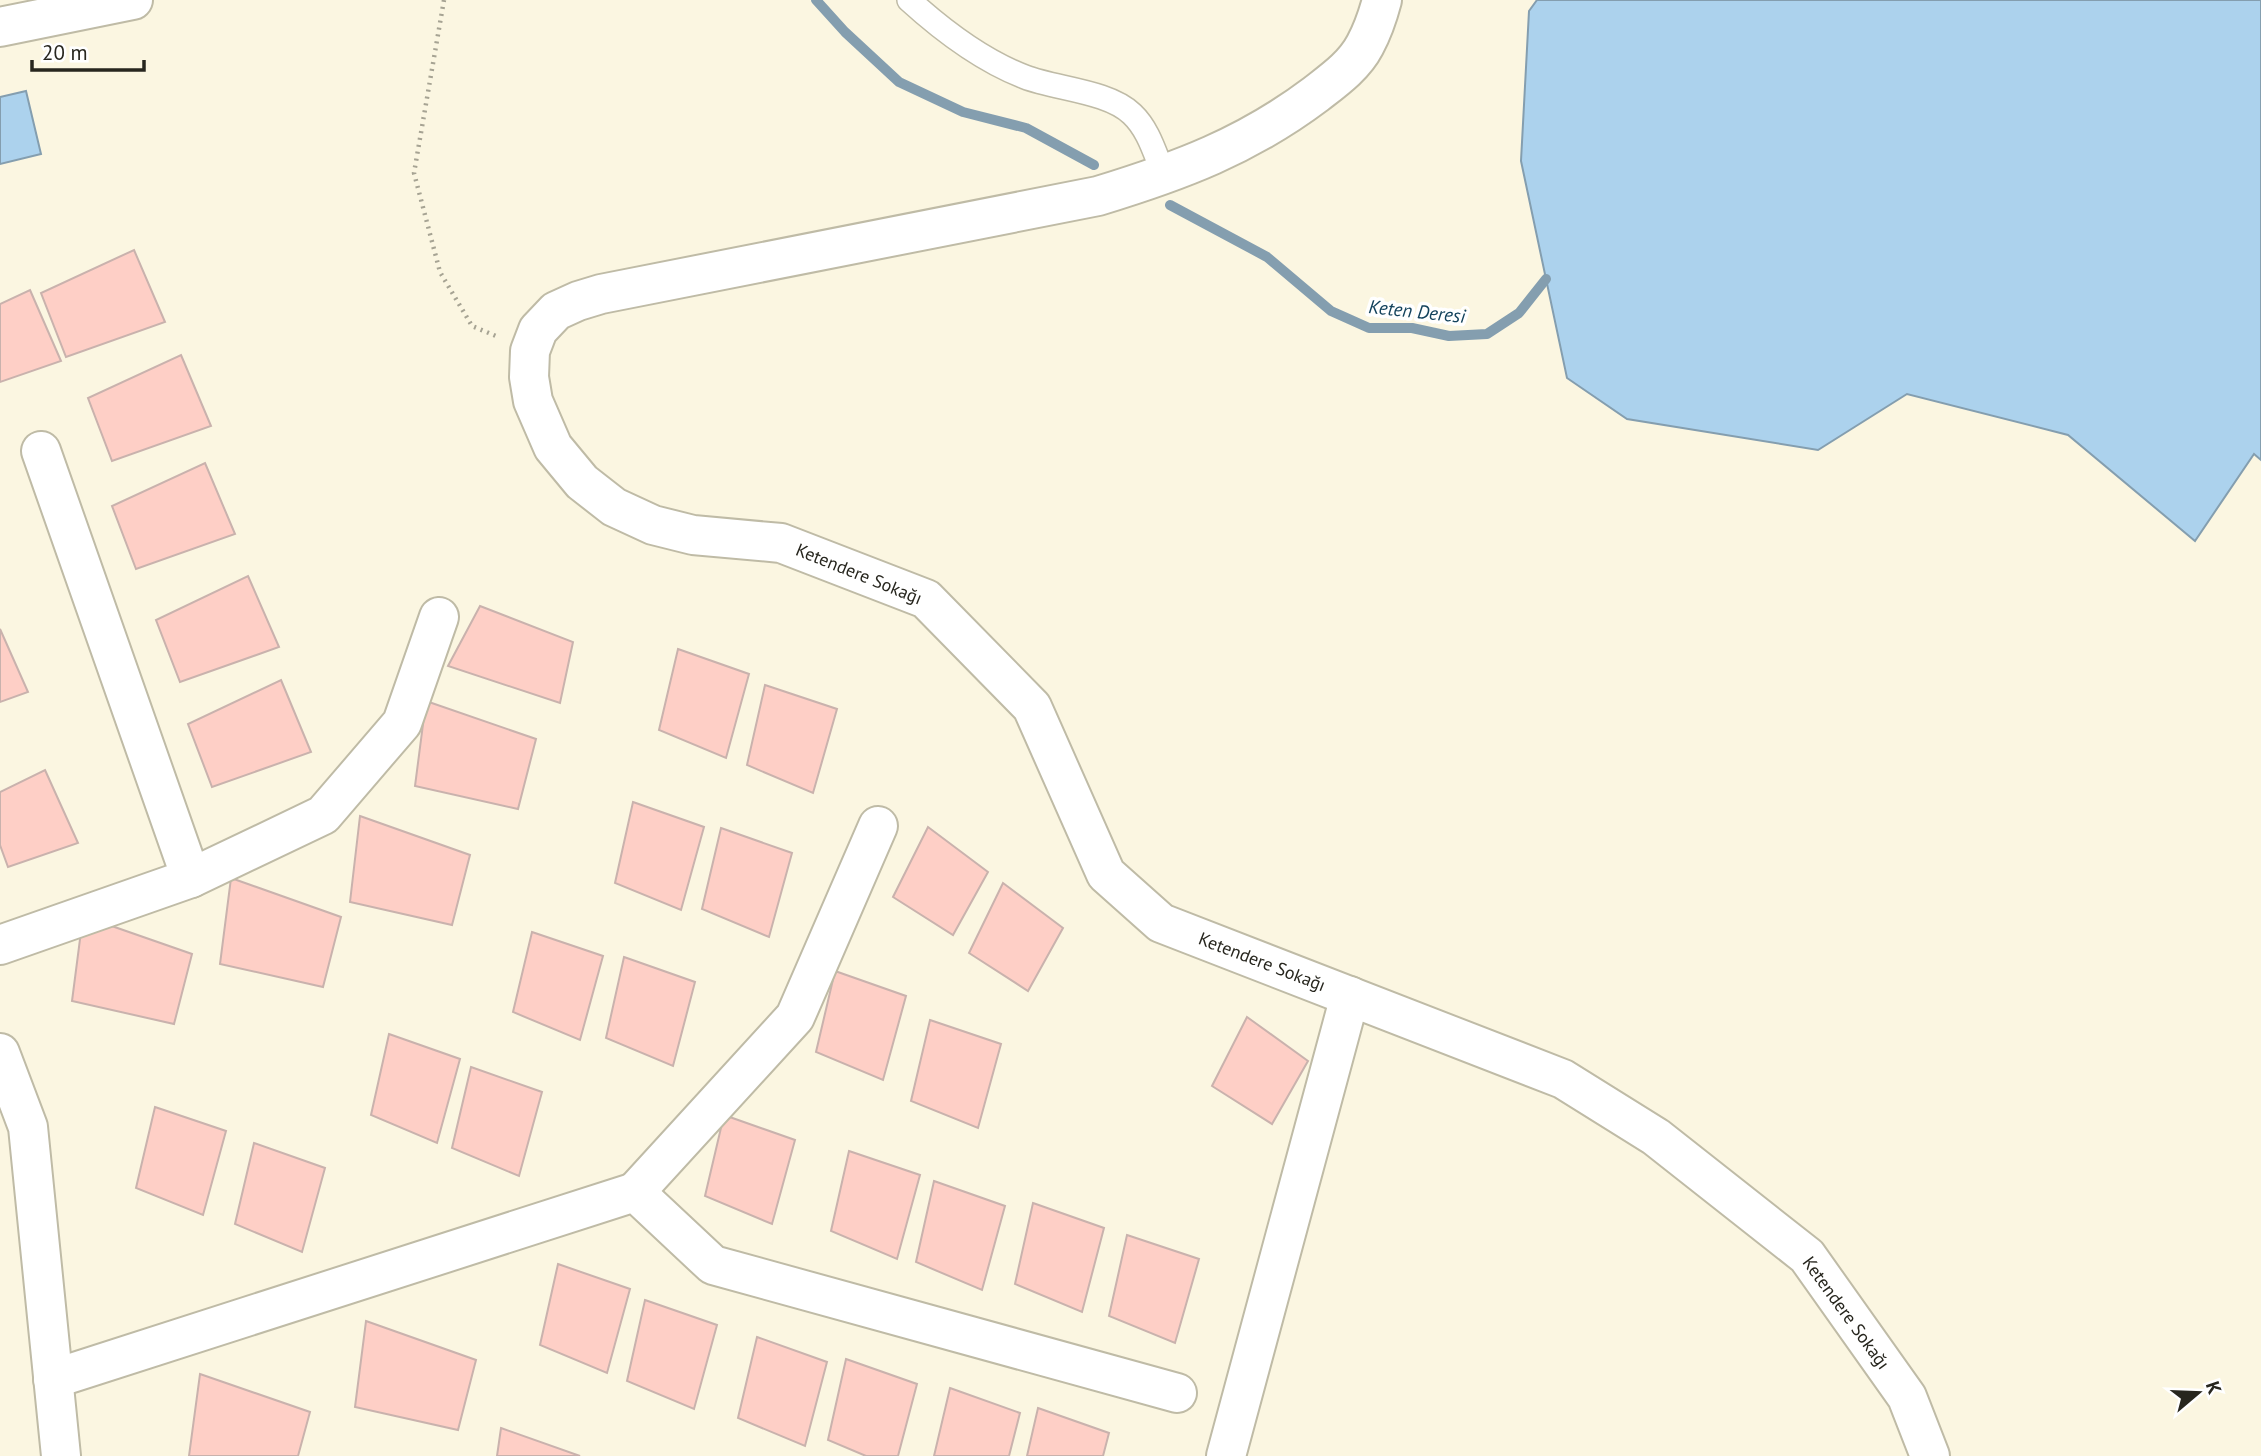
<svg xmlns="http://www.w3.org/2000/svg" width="2261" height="1456" viewBox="0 0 2261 1456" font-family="'PT Sans',sans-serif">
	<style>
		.water { fill: #acd2ed; stroke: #849eaf; stroke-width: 2 }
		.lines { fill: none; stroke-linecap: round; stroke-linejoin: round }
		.stream { stroke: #849eaf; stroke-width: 10 }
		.building { fill: #fecfc6; stroke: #c9b2ad; stroke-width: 2 }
		.service-casing { stroke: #bfbba6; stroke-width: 26 }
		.minor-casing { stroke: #bfbba6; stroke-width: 42 }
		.path { stroke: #a6a393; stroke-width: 4.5; stroke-dasharray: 2 5; stroke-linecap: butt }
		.service { stroke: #fff; stroke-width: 23 }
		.minor { stroke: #fff; stroke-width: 38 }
		.labels { text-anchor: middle; stroke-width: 7; stroke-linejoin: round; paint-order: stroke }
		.street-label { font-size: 18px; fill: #27261e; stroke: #fff }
		.water-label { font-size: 19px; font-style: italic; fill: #13425c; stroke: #fff }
	</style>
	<rect width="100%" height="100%" fill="#fbf6e1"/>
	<g class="water">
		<polygon points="1537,0 2261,0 2261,460 2254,454 2195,541 2068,435 1907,394 1818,450 1627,419 1567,378 1521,161 1529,11"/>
		<polygon points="26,91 41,154 0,164 0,97"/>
	</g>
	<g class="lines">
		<g class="stream">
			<polyline points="816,0 845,32 899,82 963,112 1026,128 1094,165"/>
			<polyline points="1170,205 1267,257 1331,311 1369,328 1412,328 1449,336 1487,334 1519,313 1546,279"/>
		</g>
	</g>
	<g class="building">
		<polygon points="134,250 165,322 66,357 41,293"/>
		<polygon points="30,290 61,361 0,382 0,304"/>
		<polygon points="181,355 211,426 112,461 88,398"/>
		<polygon points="205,463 235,534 136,569 112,506"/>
		<polygon points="248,576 279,647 180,682 156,620"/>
		<polygon points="480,606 573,642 560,703 448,666"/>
		<polygon points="0,629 28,692 0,702"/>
		<polygon points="678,649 749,674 726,758 659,730"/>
		<polygon points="281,680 311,752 212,787 188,724"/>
		<polygon points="765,685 837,709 813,793 747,765"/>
		<polygon points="426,701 536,739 518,809 415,786"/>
		<polygon points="45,770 78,843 8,867 0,845 0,792"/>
		<polygon points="633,802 704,827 681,910 615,883"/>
		<polygon points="360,816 470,855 452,925 350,902"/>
		<polygon points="928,827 988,872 953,935 893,897"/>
		<polygon points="721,828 792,853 769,937 702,909"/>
		<polygon points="231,878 341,917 323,987 220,964"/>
		<polygon points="1003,883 1063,928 1028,991 969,953"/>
		<polygon points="83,916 192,954 174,1024 72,1001"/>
		<polygon points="532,932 603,956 580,1040 513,1012"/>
		<polygon points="624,957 695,982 673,1066 606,1038"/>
		<polygon points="835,971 906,996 883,1080 816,1052"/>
		<polygon points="1247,1017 1308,1061 1272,1124 1212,1086"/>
		<polygon points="930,1020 1001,1044 978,1128 911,1101"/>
		<polygon points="389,1034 460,1059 437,1143 371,1115"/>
		<polygon points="471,1067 542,1092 519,1176 452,1148"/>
		<polygon points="155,1107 226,1131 203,1215 136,1188"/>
		<polygon points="724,1115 795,1140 772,1224 705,1196"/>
		<polygon points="254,1143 325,1168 302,1252 235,1224"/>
		<polygon points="849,1151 920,1175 897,1259 831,1231"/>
		<polygon points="934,1181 1005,1206 982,1290 916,1262"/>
		<polygon points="1033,1203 1104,1228 1082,1312 1015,1284"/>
		<polygon points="1127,1235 1199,1259 1175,1343 1109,1316"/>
		<polygon points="558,1264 630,1289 607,1373 540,1345"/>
		<polygon points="645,1300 717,1325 694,1409 627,1381"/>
		<polygon points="366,1321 476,1360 458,1430 355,1407"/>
		<polygon points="757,1337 827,1362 805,1446 738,1418"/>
		<polygon points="846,1359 917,1384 898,1456 866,1456 828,1440"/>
		<polygon points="200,1374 310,1412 298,1456 189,1456"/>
		<polygon points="950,1388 1020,1413 1009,1456 934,1456"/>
		<polygon points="1038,1408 1109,1433 1103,1456 1027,1456"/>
		<polygon points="501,1428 580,1456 497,1456"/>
	</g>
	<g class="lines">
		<g class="service-casing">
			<path id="service" d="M 909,0 C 942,30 983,61 1025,77 C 1056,89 1108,91 1132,114 C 1149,130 1155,154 1164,175"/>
		</g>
		<g class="minor-casing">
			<g id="minor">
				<path d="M 1382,0 C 1378,15 1372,32 1365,45 C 1354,66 1334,80 1316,94 C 1247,146 1180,171 1098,196 L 601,294 L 578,301 L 556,311 L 538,330 L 530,351 L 529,377 L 533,401 L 553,447 L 582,482 L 614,507 L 653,525 L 693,535 L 781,543 L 926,599 L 1032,707 L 1106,874 L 1161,923 L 1563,1079 L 1656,1137 L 1807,1256 L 1907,1397 L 1930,1456"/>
				<polyline points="0,27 133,0"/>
				<polyline points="191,878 323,815 402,723 439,617"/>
				<polyline points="0,945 191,878 41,451"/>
				<polyline points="0,1053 28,1127 61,1456"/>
				<polyline points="635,1192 795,1017 878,826"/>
				<polyline points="53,1379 635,1192 713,1265 1177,1393"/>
				<polyline points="1226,1456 1350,996"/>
			</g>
		</g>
		<polyline class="path" points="444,0 414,173 440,272 472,326 496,336"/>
		<use href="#service" class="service"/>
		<use href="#minor" class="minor"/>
	</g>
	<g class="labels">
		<g class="street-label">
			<text transform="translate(859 574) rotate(22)" y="6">Ketendere Sokağı</text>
			<text transform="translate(1262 962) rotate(21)" y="6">Ketendere Sokağı</text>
			<text transform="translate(1846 1313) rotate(54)" y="6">Ketendere Sokağı</text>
		</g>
		<g class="water-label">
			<text transform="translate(1417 311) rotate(6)" y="7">Keten Deresi</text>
		</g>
	</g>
	<g transform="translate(2198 1393) rotate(71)" stroke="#ffffff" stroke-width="5" paint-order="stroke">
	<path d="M0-5L12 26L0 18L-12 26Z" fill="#27261e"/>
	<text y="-10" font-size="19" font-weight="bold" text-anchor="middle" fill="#27261e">K</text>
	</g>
	<path d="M32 60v10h112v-10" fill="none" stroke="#27261e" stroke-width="3.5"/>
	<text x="42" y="60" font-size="21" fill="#27261e" stroke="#ffffff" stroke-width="5" paint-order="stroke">20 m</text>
</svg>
